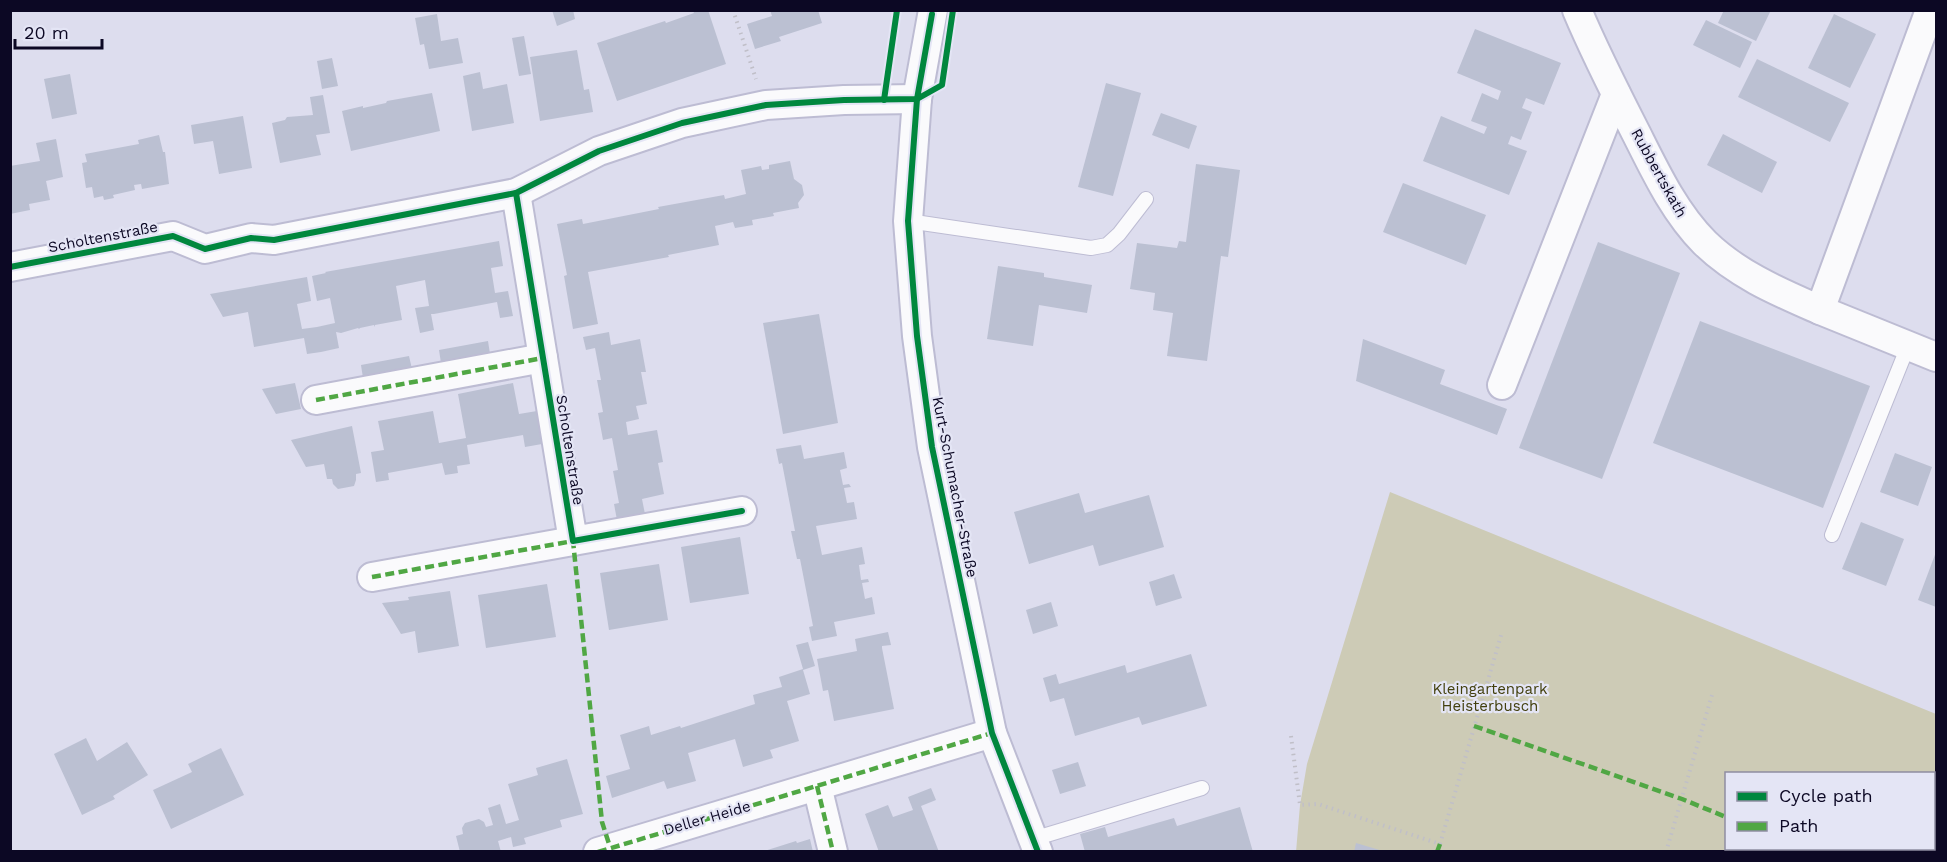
<svg xmlns="http://www.w3.org/2000/svg" width="1947" height="862" viewBox="0 0 1947 862" font-family="'Work Sans',sans-serif">
	<style>
		.green { fill: #cdcbb6; fill-rule: evenodd }
		.building { fill: #bbc0d2 }
		.lines { fill: none; stroke-linecap: round; stroke-linejoin: round }
		.service-casing { stroke: #bdbcd3; stroke-width: 16 }
		.minor-casing { stroke: #bdbcd3; stroke-width: 32 }
		.path { stroke: #c0bfc8; stroke-width: 4; stroke-dasharray: 1.5 4.5; stroke-linecap: butt }
		.service { stroke: #fafafc; stroke-width: 14 }
		.minor { stroke: #fafafc; stroke-width: 28 }
		.quiet { stroke: #50a744; stroke-width: 4.5; stroke-dasharray: 9 4.5; stroke-linecap: butt }
		.cycleway-casing { stroke: #e4e5f5; stroke-width: 10 }
		.cycleway { stroke: #00873e; stroke-width: 6 }
		.labels { text-anchor: middle; stroke-width: 4.5; stroke-linejoin: round; paint-order: stroke }
		.street-label { font-size: 15px; fill: #0c0824; stroke: #e4e5f5 }
		.park-label { font-size: 15px; fill: #43400e; stroke: #e4e5f5 }
	</style>
	<rect width="100%" height="100%" fill="#dde"/>
	<path class="green" d="M 1390,492 L 1936,714 L 1936,851 L 1296,852 L 1300,805 L 1307,764 ZM 1726,774 L 1934,774 L 1934,848 L 1726,848 Z"/>
	<g class="building">
		<polygon points="552,10 573,10 575,19 557,26"/>
		<polygon points="696,10 708,10 726,64 617,101 597,43 665,21 666,23 694,13 693,11"/>
		<polygon points="770,10 818,10 822,23 779,37 781,41 755,49 747,24 772,16"/>
		<polygon points="1724,10 1771,10 1756,41 1718,23"/>
		<polygon points="437,14 441,41 458,38 463,63 429,69 424,44 420,45 415,18"/>
		<polygon points="1834,14 1876,34 1850,88 1808,68"/>
		<polygon points="1706,20 1752,42 1740,68 1693,45"/>
		<polygon points="1475,29 1561,63 1544,105 1526,98 1522,108 1532,112 1521,140 1511,136 1508,144 1527,151 1509,195 1423,161 1441,116 1484,134 1487,127 1471,121 1482,93 1498,100 1501,91 1457,73"/>
		<polygon points="524,36 531,74 519,76 512,38"/>
		<polygon points="577,50 584,90 589,89 593,112 540,121 530,57"/>
		<polygon points="332,58 338,86 322,89 317,61"/>
		<polygon points="1757,59 1849,103 1830,142 1738,97"/>
		<polygon points="480,72 483,89 507,84 514,123 472,131 463,76"/>
		<polygon points="70,74 77,114 52,119 44,79"/>
		<polygon points="1106,83 1141,93 1113,196 1078,187"/>
		<polygon points="432,93 440,131 351,151 342,111 363,106 363,108 386,103 387,101"/>
		<polygon points="323,95 330,133 316,135 321,155 280,163 272,123 285,120 287,117 313,115 310,97"/>
		<polygon points="1161,113 1197,126 1189,149 1152,135"/>
		<polygon points="243,116 252,168 219,174 213,141 194,144 191,125"/>
		<polygon points="1723,134 1777,162 1762,193 1707,165"/>
		<polygon points="159,135 163,152 165,152 169,184 142,189 141,184 134,185 135,190 113,195 114,198 104,200 103,196 94,198 92,187 86,188 82,163 87,162 85,154 139,144 138,140"/>
		<polygon points="56,139 63,177 46,181 50,200 29,204 30,210 10,214 10,166 40,161 36,143"/>
		<polygon points="790,161 794,179 802,185 804,195 798,203 799,208 773,213 774,216 752,220 753,225 735,228 733,222 715,226 719,245 668,255 669,257 588,272 598,324 573,329 564,276 567,275 557,224 582,219 583,224 659,209 658,207 724,195 725,199 746,194 741,170 761,166 762,170 769,169 769,165"/>
		<polygon points="1196,164 1240,170 1228,257 1221,256 1207,361 1167,356 1173,313 1153,310 1155,293 1130,289 1137,243 1177,248 1179,241 1186,242"/>
		<polygon points="1403,183 1486,215 1466,265 1383,232"/>
		<polygon points="499,241 503,266 491,268 495,293 508,291 513,316 500,318 497,302 434,314 431,314 434,330 420,333 415,308 429,306 425,280 396,286 402,320 375,325 375,327 374,325 360,328 359,329 358,328 341,333 336,332 339,348 321,352 307,354 304,338 254,347 248,312 223,317 210,294 307,277 311,301 297,304 302,329 317,327 335,323 330,298 317,301 312,276 326,273 325,272"/>
		<polygon points="1598,242 1680,273 1602,479 1519,448"/>
		<polygon points="998,266 1044,273 1044,277 1092,285 1087,313 1039,305 1033,346 987,339"/>
		<polygon points="819,314 838,423 783,434 763,323"/>
		<polygon points="1700,321 1870,386 1823,508 1653,443"/>
		<polygon points="609,332 611,345 640,339 646,372 641,372 647,404 636,406 639,419 626,422 628,435 657,430 663,462 658,463 664,494 642,499 645,514 617,520 614,504 619,503 613,471 618,470 612,438 603,440 598,413 603,412 597,380 601,380 595,348 586,350 583,337"/>
		<polygon points="1363,339 1445,370 1440,384 1507,409 1497,435 1356,381"/>
		<polygon points="488,341 490,354 441,363 439,350"/>
		<polygon points="409,356 412,369 363,378 361,365"/>
		<polygon points="295,383 301,409 276,414 262,389"/>
		<polygon points="513,383 519,414 537,411 542,444 525,447 523,435 467,445 470,464 457,466 458,473 445,475 442,463 388,473 389,480 376,482 371,452 384,450 378,421 433,411 439,443 466,438 458,394"/>
		<polygon points="352,426 361,473 356,474 356,480 354,486 338,489 333,484 332,479 327,479 324,464 306,467 291,440"/>
		<polygon points="801,445 804,459 844,452 847,468 840,470 843,485 849,484 851,487 844,488 847,503 854,502 857,519 816,526 822,555 862,547 865,564 859,565 861,580 868,579 869,582 862,583 865,599 872,597 875,614 834,622 837,636 812,641 809,627 813,626 800,559 797,559 791,531 795,531 782,463 779,464 776,449"/>
		<polygon points="1895,453 1932,467 1918,506 1880,492"/>
		<polygon points="1079,493 1085,513 1149,495 1164,547 1099,566 1093,545 1029,564 1014,512"/>
		<polygon points="1861,522 1904,539 1886,586 1842,569"/>
		<polygon points="740,537 749,594 690,603 681,547"/>
		<polygon points="1936,552 1936,607 1918,600"/>
		<polygon points="659,564 668,620 609,630 600,573"/>
		<polygon points="1174,574 1182,598 1156,606 1149,582"/>
		<polygon points="547,584 556,637 486,648 478,595"/>
		<polygon points="450,591 459,646 418,653 415,631 401,634 382,603 409,600 408,597"/>
		<polygon points="1051,602 1058,626 1033,634 1026,610"/>
		<polygon points="888,632 891,645 882,646 882,648 894,709 834,721 828,690 823,691 817,659 857,651 855,639"/>
		<polygon points="808,642 815,666 803,670 810,694 787,701 799,741 770,750 773,758 743,767 735,739 688,753 696,781 667,789 664,781 612,798 606,776 630,769 620,735 649,726 651,735 680,726 681,728 755,704 753,695 782,687 779,677 803,669 796,645"/>
		<polygon points="1191,654 1207,706 1142,725 1139,717 1075,736 1064,698 1050,702 1043,678 1056,674 1059,684 1125,665 1127,673"/>
		<polygon points="86,738 97,761 127,742 148,775 113,796 115,799 82,815 54,754"/>
		<polygon points="221,748 244,795 171,829 153,790 192,772 188,764"/>
		<polygon points="567,759 583,814 560,820 562,827 524,838 526,844 513,847 511,837 498,841 501,852 460,852 456,836 463,834 462,828 465,823 479,819 484,822 486,827 493,825 488,808 500,804 506,824 519,820 508,784 538,775 536,768"/>
		<polygon points="1078,762 1086,786 1060,794 1052,770"/>
		<polygon points="931,788 936,800 921,806 939,852 879,852 865,814 888,805 893,817 913,810 908,797"/>
		<polygon points="1240,807 1253,852 1085,852 1080,834 1105,827 1108,837 1174,818 1177,826"/>
		<polygon points="810,839 813,852 761,852 796,841 797,843"/>
		<polygon points="1356,843 1383,851 1383,852 1354,852"/>
	</g>
	<g class="lines">
		<g class="service-casing">
			<g id="service">
				<polyline points="908,221 1091,248 1107,245 1119,234 1146,199"/>
				<polyline points="1832,535 1908,346"/>
				<polyline points="1033,839 1202,788"/>
			</g>
		</g>
		<g class="minor-casing">
			<g id="minor">
				<polyline points="933,10 917,99 908,221 917,336 932,447 992,733 1038,852"/>
				<path d="M 1577,10 C 1595,53 1616,94 1637,135 C 1656,173 1675,213 1705,243 C 1738,275 1779,292 1820,310"/>
				<polyline points="1930,10 1820,310 1936,357"/>
				<polyline points="516,193 573,541 742,511"/>
				<polyline points="10,267 173,236 205,249 251,238 274,240 516,193 599,151 682,123 766,105 844,100 917,99"/>
				<polyline points="1502,385 1616,94"/>
				<polyline points="316,400 543,358"/>
				<polyline points="372,577 573,541"/>
				<polyline points="817,786 833,852"/>
				<polyline points="598,852 992,733"/>
			</g>
		</g>
		<g class="path">
			<polyline points="733,10 756,79"/>
			<polyline points="1291,736 1300,805 1318,804 1440,844 1502,632"/>
			<polyline points="1666,852 1712,695"/>
			<polyline points="1891,852 1892,848"/>
		</g>
		<use href="#service" class="service"/>
		<use href="#minor" class="minor"/>
		<g class="quiet">
			<polyline points="316,400 543,358"/>
			<polyline points="372,577 573,541 602,822 610,847"/>
			<polyline points="1474,726 1682,799 1726,817"/>
			<polyline points="817,786 833,852"/>
			<polyline points="1805,848 1813,852"/>
			<polyline points="598,852 992,733"/>
			<polyline points="1437,852 1440,844"/>
		</g>
		<g class="cycleway-casing">
			<g id="cycleway">
				<polyline points="932,14 917,99 908,221 917,336 932,447 992,733 1038,852"/>
				<polyline points="884,100 897,10"/>
				<polyline points="516,193 573,541 742,511"/>
				<polyline points="10,267 173,236 205,249 251,238 274,240 516,193 599,151 682,123 766,105 844,100 917,99 942,85 953,10"/>
			</g>
		</g>
		<use href="#cycleway" class="cycleway"/>
	</g>
	<g class="labels">
		<g class="street-label">
			<text transform="translate(1659 173) rotate(61)" y="5">Rubbertskath</text>
			<text transform="translate(103 237) rotate(-11)" y="5">Scholtenstraße</text>
			<text transform="translate(570 450) rotate(81)" y="5">Scholtenstraße</text>
			<text transform="translate(955 487) rotate(79)" y="5">Kurt-Schumacher-Straße</text>
			<text transform="translate(707 818) rotate(-16)" y="5">Deller Heide</text>
		</g>
		<g class="park-label">
			<text x="1490" y="694">Kleingartenpark<tspan x="1490" dy="17">Heisterbusch</tspan></text>
		</g>
	</g>
	<rect width="1947" height="862" fill="none" stroke="#0c0824" stroke-width="24"/>
	<rect x="1725" y="772" width="210" height="78" fill="#e4e5f5" stroke="#8e8da1" stroke-width="1.5"/>
	<rect x="1737" y="792" width="30" height="9" fill="#00873e" stroke="#8e8da1" stroke-width="1.5"/>
	<text x="1779" y="802" font-size="18" fill="#0c0824">Cycle path</text>
	<rect x="1737" y="822" width="30" height="9" fill="#50a744" stroke="#8e8da1" stroke-width="1.5"/>
	<text x="1779" y="832" font-size="18" fill="#0c0824">Path</text>
	<path d="M15 39v9h87v-9" fill="none" stroke="#0c0824" stroke-width="3"/>
	<text x="24" y="39" font-size="18" fill="#0c0824" stroke="#e4e5f5" stroke-width="4.5" paint-order="stroke">20 m</text>
</svg>
